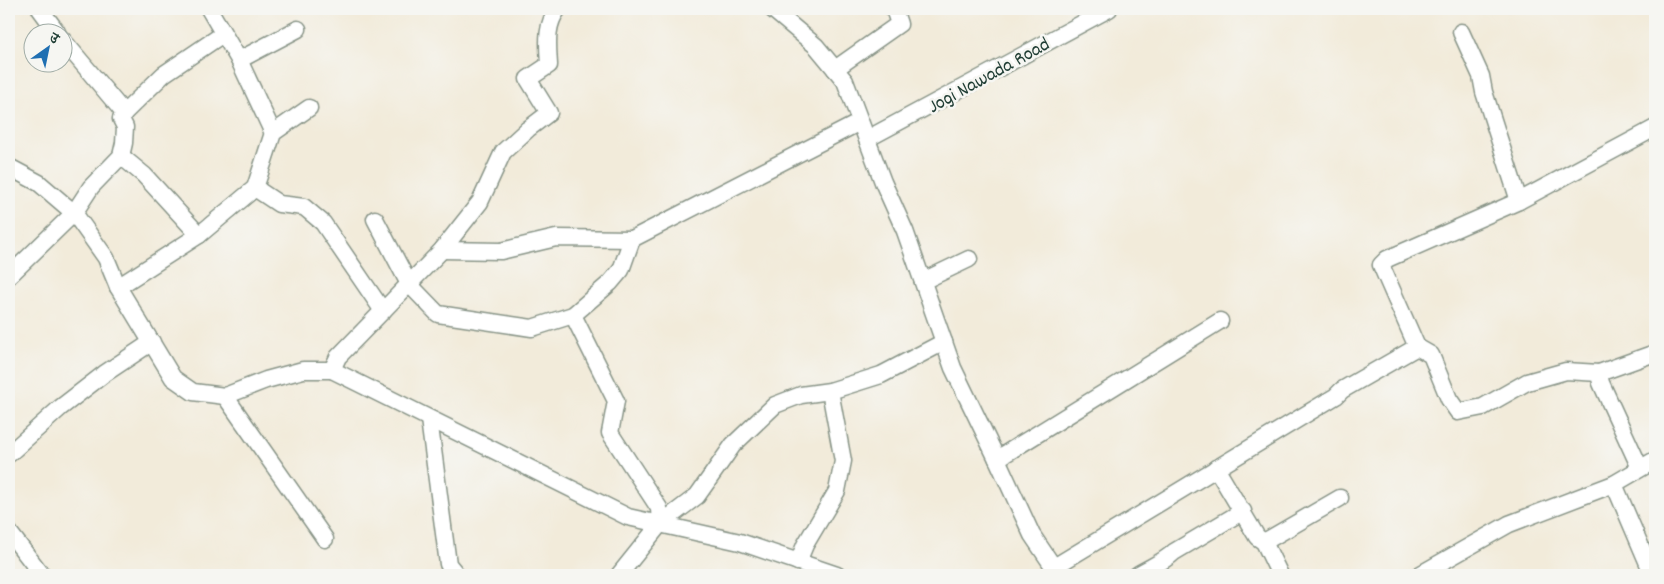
<svg xmlns="http://www.w3.org/2000/svg" width="1664" height="584" viewBox="0 0 1664 584" font-family="Dekko,'Playpen Sans Deva',sans-serif">
	<style>
		.lines { fill: none; stroke-linecap: round; stroke-linejoin: round }
		.minor-casing { stroke: #889487; stroke-width: 19 }
		.minor { stroke: #fff; stroke-width: 16 }
		.labels { text-anchor: middle; stroke-width: 5; stroke-linejoin: round; paint-order: stroke }
		.street-label { font-size: 20px; fill: #1f3d34; stroke: #f6f6f2 }
	</style>
	<rect width="100%" height="100%" fill="#f6f6f2"/>
	<filter id="ink" filterUnits="userSpaceOnUse"><feTurbulence type="fractalNoise" baseFrequency=".02" numOctaves="2"/><feDisplacementMap in="SourceGraphic" scale="10" xChannelSelector="R" yChannelSelector="G"/><feConvolveMatrix kernelMatrix="1 2 1 2 8 2 1 2 1" color-interpolation-filters="sRGB"/></filter>
	<filter id="wash" filterUnits="userSpaceOnUse"><feTurbulence type="fractalNoise" baseFrequency=".0096" numOctaves="4" result="noise"/><feDisplacementMap in="SourceGraphic" scale="20" xChannelSelector="R" yChannelSelector="G"/><feGaussianBlur stdDeviation="1.12" result="paint"/><feColorMatrix in="noise" values="0 0 0 0 0 0 0 0 0 0 0 0 0 0 0 0 0 1.4 0 .05"/><feComposite in="paint" operator="in"/></filter>
	<g filter="url(#wash)">
		<rect width="100%" height="100%" fill="#f2ebda"/>
	</g>
	<g filter="url(#ink)">
		<g class="lines">
			<g class="minor-casing">
				<g id="minor">
					<polyline points="40,9 57,32"/>
					<polyline points="209,9 239,60 273,133"/>
					<polyline points="772,9 816,46 845,81 883,182 905,231 953,368 997,459 1032,535 1059,575"/>
					<polyline points="1461,32 1481,76 1484,92 1519,201"/>
					<polyline points="62,39 124,113 164,74 223,34"/>
					<polyline points="239,60 298,29"/>
					<polyline points="835,69 899,24 894,9"/>
					<polyline points="867,139 1109,9"/>
					<polyline points="121,156 144,175 199,235"/>
					<polyline points="9,167 39,183 74,213 106,258 118,287 173,378 193,392 225,396 266,380 303,370 332,370 628,517 740,542 837,575"/>
					<polyline points="255,188 279,204 304,207 323,223 383,311"/>
					<polyline points="375,219 409,284 438,314 532,328 573,315 610,283 621,270 632,239"/>
					<polyline points="442,250 501,251 556,238 632,239 860,122"/>
					<polyline points="9,276 74,213 91,187 121,156 124,143 125,127 121,119 124,113"/>
					<polyline points="923,281 969,259"/>
					<polyline points="118,287 199,235 255,188 273,133 309,108"/>
					<polyline points="573,315 616,401 610,433 659,508 660,524"/>
					<polyline points="1417,347 1381,265 1387,259 1519,201 1655,128"/>
					<path d="M 332,370 L 338,357 L 442,250 L 480,202 L 503,152 L 528,129 L 549,113 L 528,79 L 549,65 C 548,46 545,25 558,9"/>
					<polyline points="225,396 325,539"/>
					<polyline points="429,419 448,564 457,575"/>
					<polyline points="9,454 60,408 104,374 152,342"/>
					<polyline points="997,459 1220,321"/>
					<polyline points="1216,468 1257,537 1264,542 1280,575"/>
					<polyline points="1640,468 1601,383 1599,373 1655,353"/>
					<polyline points="1614,484 1653,575"/>
					<polyline points="9,532 42,575"/>
					<polyline points="1264,542 1340,498"/>
					<polyline points="798,562 805,545 837,491 843,461 830,391"/>
					<polyline points="1054,567 1336,396 1342,390 1417,347 1431,355 1449,399 1458,412 1483,407 1527,382 1566,371 1599,373"/>
					<polyline points="619,575 660,524 697,496 733,445 775,405 801,395 830,391 881,375 944,342"/>
					<path d="M 1137,575 C 1150,567 1164,562 1174,552 L 1243,511"/>
					<polyline points="1419,575 1509,524 1614,484 1655,460"/>
				</g>
			</g>
			<use href="#minor" class="minor"/>
		</g>
	</g>
	<g class="labels">
		<g class="street-label">
			<text transform="translate(988 74) rotate(-29)" y="7">Jogi Nawada Road</text>
		</g>
	</g>
	<rect width="1664" height="584" fill="none" stroke="#f6f6f2" stroke-width="30"/>
	<g transform="translate(48 48) rotate(33)"><circle r="24" fill="#f6f6f2" stroke="#a0aca6"/>
	<path d="M0-4L9 19L0 12L-9 19Z" fill="#1f6fb2"/>
	<text y="-8" font-size="14" font-weight="bold" text-anchor="middle" fill="#1f3d34">उ</text>
	</g>
</svg>
